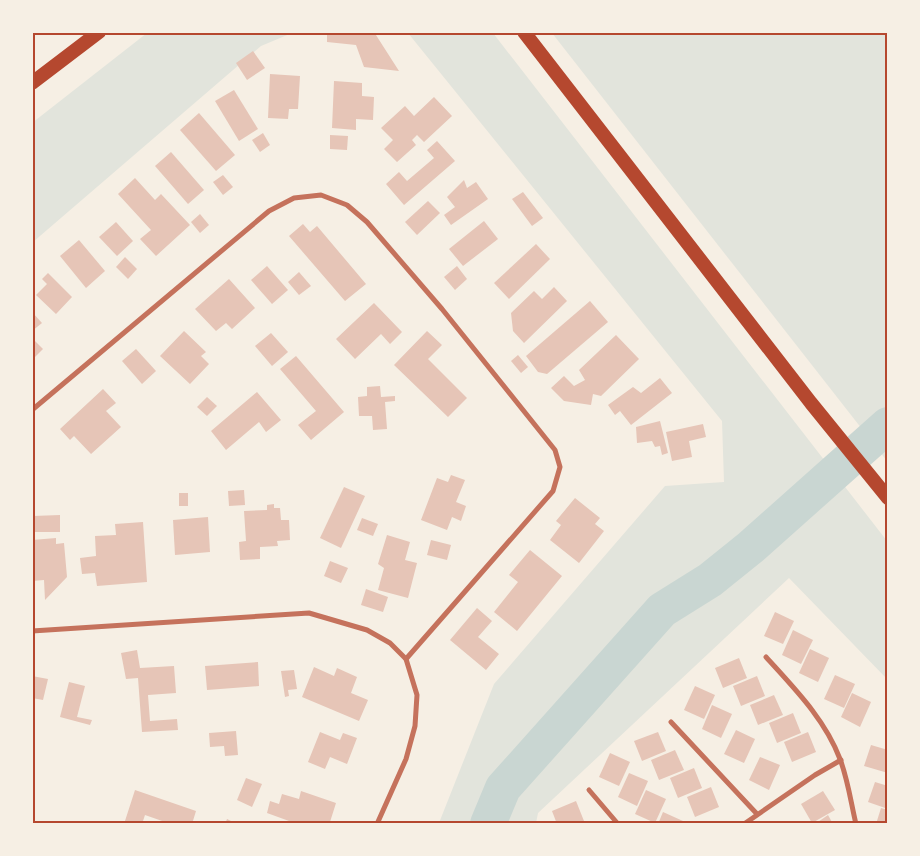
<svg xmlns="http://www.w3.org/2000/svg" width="920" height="856" viewBox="0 0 920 856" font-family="'Archivo Narrow',sans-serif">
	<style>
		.green { fill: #e2e4dc }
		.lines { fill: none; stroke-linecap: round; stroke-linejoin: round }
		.river { stroke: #c9d6d2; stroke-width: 36 }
		.building { fill: #e6c5b7 }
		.minor { stroke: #c5725c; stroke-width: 5 }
		.trunk { stroke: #b5482f; stroke-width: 14 }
		.neatline { fill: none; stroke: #b5482f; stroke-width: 2 }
	</style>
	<rect width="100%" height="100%" fill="#f6efe4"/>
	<g class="green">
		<polygon points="147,33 292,33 261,46 33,242 32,123"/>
		<polygon points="408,33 493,33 887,541 887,679 789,578 538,813 536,823 439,823 494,684 665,486 724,482 722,421"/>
		<polygon points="552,33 887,33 887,461"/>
	</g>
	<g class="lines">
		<polyline class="river" points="488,824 503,788 662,610 710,580 751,547 888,425"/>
	</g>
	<g class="building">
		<polygon points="327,32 374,32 399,71 364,67 356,45 327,42"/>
		<polygon points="253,51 265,68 247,80 236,63"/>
		<polygon points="270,74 300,76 298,109 289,109 288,119 268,118"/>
		<polygon points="334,81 362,83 362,96 374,97 373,120 356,119 356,130 332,128"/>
		<polygon points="234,90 258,129 239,141 215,101"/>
		<polygon points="434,97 452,116 424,142 417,135 412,140 416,145 397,162 384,149 393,140 381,128 405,106 414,116"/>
		<polygon points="199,113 235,155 216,171 180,130"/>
		<polygon points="263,133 270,145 260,152 252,140"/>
		<polygon points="330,135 348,136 347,150 330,149"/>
		<polygon points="437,141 455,161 404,205 386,184 399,172 407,181 434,158 427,150"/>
		<polygon points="171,152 204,190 188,204 155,166"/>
		<polygon points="223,175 233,187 223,195 213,182"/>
		<polygon points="135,178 155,200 161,194 190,225 156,256 140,239 151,230 118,194"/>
		<polygon points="464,180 467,188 476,182 488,199 451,225 444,215 455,207 447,197"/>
		<polygon points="523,192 543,218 532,226 512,199"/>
		<polygon points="428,201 440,213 417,235 405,222"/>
		<polygon points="200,214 209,225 200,233 191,222"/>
		<polygon points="484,221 498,239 463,266 449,249"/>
		<polygon points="116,222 133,241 117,256 99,237"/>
		<polygon points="303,224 310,232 317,226 366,284 345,301 289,236"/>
		<polygon points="79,240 105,271 86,288 60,256"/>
		<polygon points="536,244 550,259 509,299 494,283"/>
		<polygon points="125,257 137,269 128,279 116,267"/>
		<polygon points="267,266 288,290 272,304 251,280"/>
		<polygon points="457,266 467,279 455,290 444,277"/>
		<polygon points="299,272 311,286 299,295 288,282"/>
		<polygon points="48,273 72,297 56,314 36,295 47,284 42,279"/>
		<polygon points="229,279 255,308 232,329 226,323 216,331 195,309"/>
		<polygon points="554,287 567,301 524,343 513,331 511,313 534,291 542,299"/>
		<polygon points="590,301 608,322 547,374 538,372 526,356"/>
		<polygon points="374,303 402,332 390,344 381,334 355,359 336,339"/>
		<polygon points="32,312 42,323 32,331"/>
		<polygon points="184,331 206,352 201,356 209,364 190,384 160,356"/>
		<polygon points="427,331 442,345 428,359 467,398 448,417 394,365"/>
		<polygon points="271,333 288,352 272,366 255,346"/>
		<polygon points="616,335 639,359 601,396 593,394 591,405 564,401 551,388 564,376 574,386 585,380 579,370"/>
		<polygon points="32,338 43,349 32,360"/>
		<polygon points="136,349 156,371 142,384 122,361"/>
		<polygon points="518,355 528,367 521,373 511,361"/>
		<polygon points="296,356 344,412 311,440 298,425 316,411 280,369"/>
		<polygon points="660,378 672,393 631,425 620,411 615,415 608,405 633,387 641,393"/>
		<polygon points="380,386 381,397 395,396 395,401 385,402 387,429 373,430 372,416 359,416 358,397 367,396 367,387"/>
		<polygon points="103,389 116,403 106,411 121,427 91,454 74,436 70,440 60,429"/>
		<polygon points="257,392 281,420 266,432 259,422 226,450 211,431"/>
		<polygon points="207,397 217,406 207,416 197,407"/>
		<polygon points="660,421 668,453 662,455 660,446 655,447 652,441 637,443 636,427"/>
		<polygon points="703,424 706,437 689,441 692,457 672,461 666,432"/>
		<polygon points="451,475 465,480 456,502 466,506 461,521 452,517 447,530 421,520 437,478 448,482"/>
		<polygon points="344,487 365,496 341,548 320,538"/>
		<polygon points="244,490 245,505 229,506 228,491"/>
		<rect x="179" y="493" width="9" height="13"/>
		<polygon points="575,498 600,518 595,524 604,531 579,563 550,540 561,525 556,521"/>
		<polygon points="274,504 274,508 280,508 281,520 289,520 290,540 277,541 278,546 260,547 260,559 240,560 239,542 246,541 244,511 267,510 267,505"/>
		<polygon points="60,515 60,532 33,532 33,516"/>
		<polygon points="208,517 210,552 175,555 173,520"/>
		<polygon points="362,518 378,524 373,536 357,530"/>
		<polygon points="143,522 147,582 97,586 95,573 82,574 80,558 96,556 95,536 116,535 115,524"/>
		<polygon points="387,535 410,542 405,560 417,563 408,598 378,590 384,568 378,564"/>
		<polygon points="56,538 56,544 64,543 67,577 45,600 44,580 32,581 32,540"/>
		<polygon points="431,540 451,545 447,560 427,555"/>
		<polygon points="530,550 562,576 517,631 494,612 518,582 509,575"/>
		<polygon points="330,561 348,568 341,583 324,576"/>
		<polygon points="366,589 388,597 383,612 361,605"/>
		<polygon points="477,608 492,621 478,637 499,654 486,670 450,640"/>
		<polygon points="775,612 794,621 783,644 764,636"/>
		<polygon points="793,630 813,640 801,664 782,655"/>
		<polygon points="810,649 829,658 818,682 799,673"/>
		<polygon points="137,650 140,668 174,666 176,693 148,695 150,721 177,719 178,730 142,732 138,678 126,679 121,653"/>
		<polygon points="739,658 747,678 723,688 715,668"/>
		<polygon points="258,662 259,686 207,690 205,666"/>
		<polygon points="314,667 334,676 337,668 357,677 351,693 368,700 359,721 302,697"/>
		<polygon points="294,670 297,689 288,690 289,696 285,697 281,671"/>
		<polygon points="835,675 855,684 844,708 824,699"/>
		<polygon points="32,676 48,679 43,700 32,698"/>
		<polygon points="757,676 765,696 741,706 733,686"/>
		<polygon points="69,682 85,686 77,717 92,720 90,725 60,717"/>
		<polygon points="695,686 715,695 704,719 684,710"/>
		<polygon points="852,693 871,702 860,727 841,717"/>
		<polygon points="774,695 783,715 758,725 750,705"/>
		<polygon points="712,705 732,714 721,738 702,729"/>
		<polygon points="793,713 801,733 777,743 769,723"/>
		<polygon points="736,730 755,739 744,763 724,754"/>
		<polygon points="236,731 238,755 225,756 224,746 210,747 209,733"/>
		<polygon points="320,732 340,740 343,733 357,738 347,764 330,757 325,769 308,762"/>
		<polygon points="658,732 666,751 642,761 634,741"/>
		<polygon points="808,732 816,752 792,762 784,742"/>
		<polygon points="871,745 888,750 888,773 864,766"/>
		<polygon points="675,750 684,770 659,780 651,760"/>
		<polygon points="610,753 630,762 619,786 599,777"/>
		<polygon points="760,757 780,765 769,790 749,780"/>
		<polygon points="694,768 702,788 678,798 670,778"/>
		<polygon points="629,773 648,781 637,806 618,797"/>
		<polygon points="246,778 262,784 252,807 237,800"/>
		<polygon points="875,782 888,786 888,809 868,802"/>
		<polygon points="711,787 719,807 695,817 687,797"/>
		<polygon points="135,790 196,811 192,824 165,824 165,822 145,815 142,824 124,824"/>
		<polygon points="646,790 666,799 655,823 635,814"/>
		<polygon points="301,791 336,803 330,822 288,824 289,821 267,813 270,801 279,804 282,794 299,799"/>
		<polygon points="823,791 835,810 812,823 801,804"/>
		<polygon points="576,801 584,821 579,824 557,824 552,811"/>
		<polygon points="881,808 888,810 888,824 876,824"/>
		<polygon points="663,812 683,821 681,824 658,824"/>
		<polygon points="828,815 833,824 815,824"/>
		<polygon points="227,819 237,824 225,824"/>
	</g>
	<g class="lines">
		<g class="minor">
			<polyline points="32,410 269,211 294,198 321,195 347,205 367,222 442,309 555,450 560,467 553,491 406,659"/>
			<polyline points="32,631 309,613 367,630 390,643 406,659 417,695 415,726 406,759 377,824"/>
			<path d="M 766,657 C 794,688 825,719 840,759 C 848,780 851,803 856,824"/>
			<polyline points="671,722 757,814"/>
			<polyline points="589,790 618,824"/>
			<polyline points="744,824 815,775 841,760"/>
		</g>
		<g class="trunk">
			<polyline points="524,32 811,403 888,498"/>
			<polyline points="32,83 99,32"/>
		</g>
	</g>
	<rect width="920" height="856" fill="none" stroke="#f6efe4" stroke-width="68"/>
	<rect x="34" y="34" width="852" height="788" class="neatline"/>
</svg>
